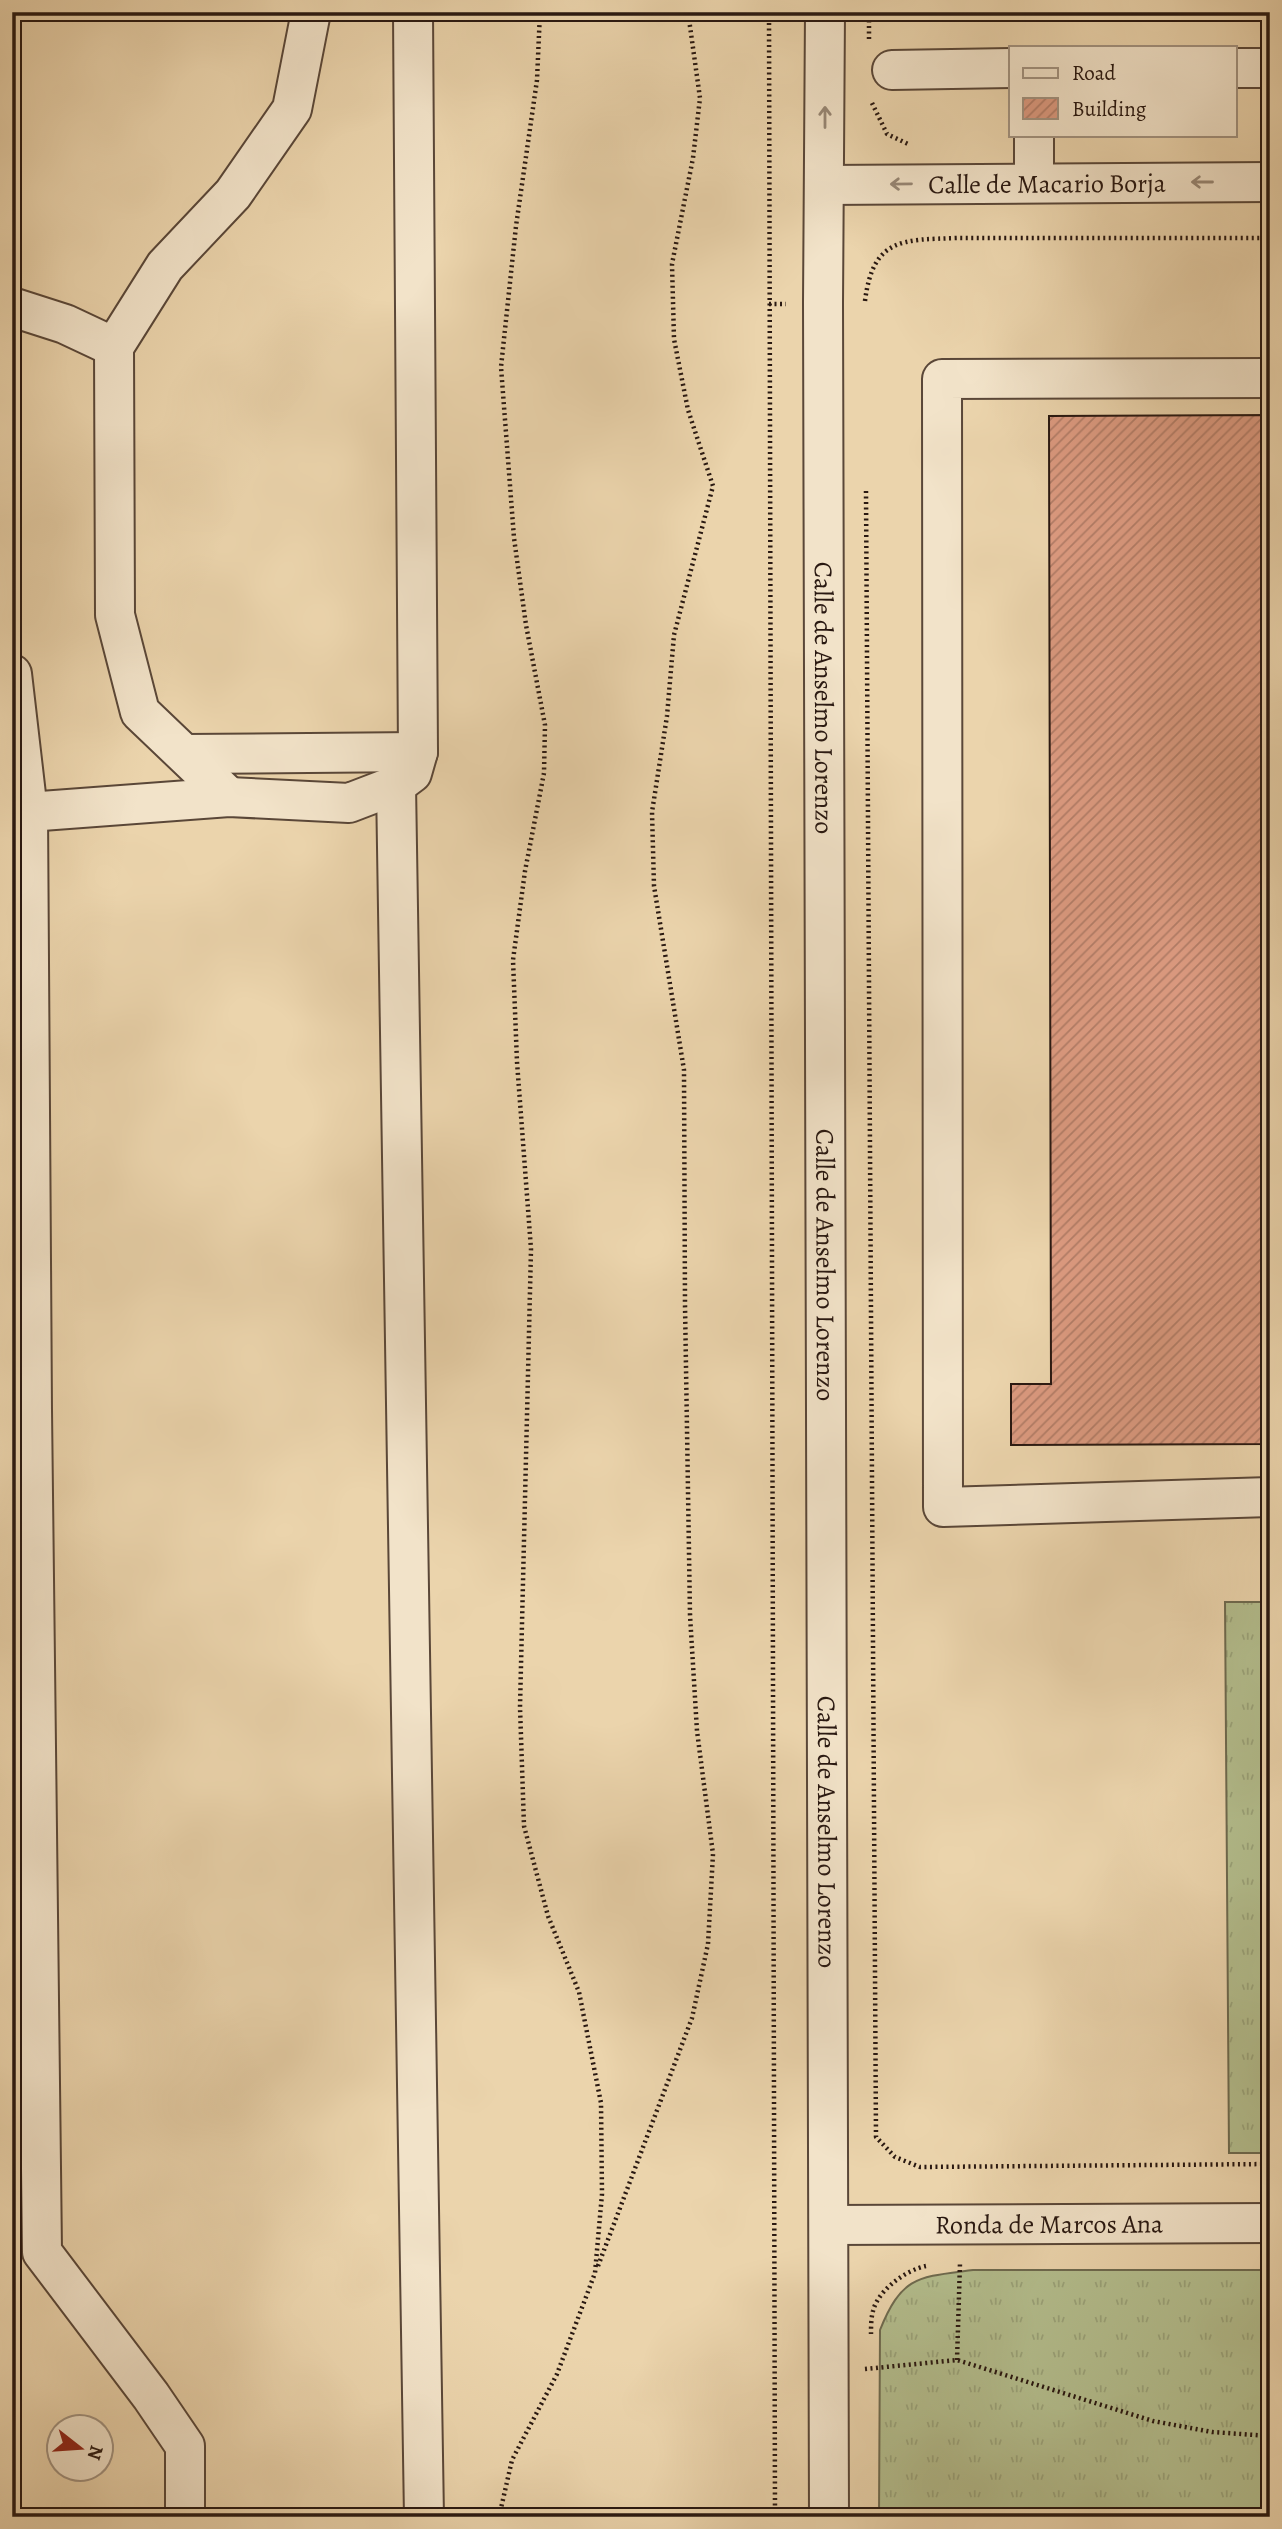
<svg xmlns="http://www.w3.org/2000/svg" width="1282" height="2529" viewBox="0 0 1282 2529" font-family="Alegreya,serif">
	<style>
		.grass { fill: url(#grass-tufts); stroke: #6e6a4f; stroke-width: 2 }
		.building { fill: url(#building-hatch); stroke: #291811; stroke-width: 2 }
		.lines { fill: none; stroke-linecap: round; stroke-linejoin: round }
		.minor-casing { stroke: #5a4738; stroke-width: 42 }
		.path { stroke: #291811; stroke-width: 4.5; stroke-dasharray: 2 3.5; stroke-linecap: butt }
		.minor { stroke: #f2e3c9; stroke-width: 38 }
		.oneway { stroke: #988876 }
		.labels { text-anchor: middle; stroke-width: 7; stroke-linejoin: round; paint-order: stroke }
		.street-label { font-size: 26px; fill: #291811; stroke: #f2e3c9 }
	</style>
	<defs>
		<pattern id="grass-tufts" width="24" height="20" patternUnits="userSpaceOnUse" patternTransform="scale(1.75)"><rect width="24" height="20" fill="#b3bd8d"/><path d="M3 7l-1-3M5 7V3M7 7l1-3M15 17l-1-3M17 17v-4M19 17l1-3" fill="none" stroke="#9aa279"/></pattern>
		<pattern id="building-hatch" width="6" height="6" patternUnits="userSpaceOnUse" patternTransform="scale(1.75)"><rect width="6" height="6" fill="#dc9a80"/><path d="M-1 1l2-2M0 6l6-6M5 7l2-2" fill="none" stroke="#b27d67"/></pattern>
	</defs>
	<rect width="100%" height="100%" fill="#ebd4ac"/>
	<filter id="stains"><feTurbulence type="fractalNoise" baseFrequency=".00286" numOctaves="4"/><feColorMatrix values="0 0 0 0 .2 0 0 0 0 .09 0 0 0 0 .02 0 0 0 .5 -.17"/></filter>
	<radialGradient id="worn" r=".72"><stop offset=".6" stop-color="#630" stop-opacity="0"/><stop offset="1" stop-color="#630" stop-opacity=".3"/></radialGradient>
	<g class="grass">
		<polygon points="1225,1602 1270,1602 1270,2153 1229,2153"/>
		<path d="M 973,2270 L 1270,2270 L 1270,2517 L 879,2517 L 880,2330 C 902,2275 919,2277 973,2270 Z"/>
	</g>
	<polygon class="building" points="1270,415 1270,1444 1011,1445 1011,1384 1051,1384 1049,416"/>
	<g class="lines">
		<g class="minor-casing">
			<g id="minor">
				<path id="s1" d="M 825,12 L 823,303 L 829,2517"/>
				<polyline points="1235,68 1270,68"/>
				<polyline points="892,70 1011,68"/>
				<polyline points="1034,183 1034,135"/>
				<path id="s2" d="M 825,185 L 1270,182"/>
				<polyline points="12,307 65,324 114,347"/>
				<polyline points="1270,378 942,379 943,1507 1270,1497"/>
				<polyline points="12,674 28,812 32,1410 42,2252 151,2396 185,2446 185,2517"/>
				<polyline points="186,754 418,752"/>
				<polyline points="396,785 424,2517"/>
				<polyline points="229,797 140,712 115,615 114,347 165,266 233,194 292,109 311,12"/>
				<polyline points="28,812 229,797 349,803 396,785 412,773 418,752 413,12"/>
				<path id="s3" d="M 829,2225 L 1270,2223"/>
			</g>
		</g>
		<g class="path">
			<polyline points="769,12 775,2517"/>
			<polyline points="869,39 869,12"/>
			<polyline points="872,103 887,134 908,144"/>
			<path d="M 865,301 C 873,237 903,240 957,238 L 1270,238"/>
			<polyline points="769,304 786,304"/>
			<polyline points="866,491 876,2137 895,2157 920,2167 1270,2164"/>
			<polyline points="598,2266 692,2018 708,1944 713,1854 697,1731 690,1615 685,1305 684,1070 654,886 652,812 667,716 674,635 713,486 688,410 674,339 672,264 693,158 700,98 688,12"/>
			<path d="M 871,2334 C 871,2327 871,2318 873,2311 C 878,2290 906,2270 926,2266"/>
			<polyline points="957,2360 960,2263"/>
			<polyline points="865,2369 957,2360 1153,2421 1212,2432 1270,2436"/>
			<polyline points="499,2517 512,2460 557,2374 595,2273 602,2194 601,2103 579,1992 548,1916 524,1826 520,1707 531,1249 517,1062 513,960 525,871 544,773 545,725 526,625 514,538 501,367 516,226 537,80 540,12"/>
		</g>
		<use href="#minor" class="minor"/>
	</g>
	<defs><path id="oneway-shaft" d="M-6 0H5M1.5-3L5.5 0L1.5 3" fill="none" stroke-width="1.6" stroke-linecap="round" stroke-linejoin="round" transform="scale(1.75)"/></defs>
	<g class="oneway">
		<use href="#oneway-shaft" transform="translate(825 117) rotate(-90)"/>
		<use href="#oneway-shaft" transform="translate(1202 182) rotate(180)"/>
		<use href="#oneway-shaft" transform="translate(901 184) rotate(179)"/>
	</g>
	<g class="labels">
		<g class="street-label">
			<text dy="9" stroke="none"><textPath href="#s2" startOffset="222">Calle de Macario Borja</textPath></text>
			<text dy="9" stroke="none"><textPath href="#s1" startOffset="686">Calle de Anselmo Lorenzo</textPath></text>
			<text dy="9" stroke="none"><textPath href="#s1" startOffset="1253">Calle de Anselmo Lorenzo</textPath></text>
			<text dy="9" stroke="none"><textPath href="#s1" startOffset="1820">Calle de Anselmo Lorenzo</textPath></text>
			<text dy="9" stroke="none"><textPath href="#s3" startOffset="220">Ronda de Marcos Ana</textPath></text>
		</g>
	</g>
	<rect width="1282" height="2529" fill="none" stroke="#ebd4ac" stroke-width="42"/>
	<rect x="14" y="14" width="1254" height="2501" fill="none" stroke="#291811" stroke-width="3.5"/>
	<rect x="21" y="21" width="1240" height="2487" fill="none" stroke="#291811" stroke-width="2"/>
	<rect x="1009" y="46" width="228" height="91" fill="#f2e3c9" stroke="#a2927f" stroke-width="2"/>
	<rect x="1023" y="68" width="35" height="10" fill="#f2e3c9" stroke="#a2927f" stroke-width="2"/>
	<text x="1072" y="80" font-size="21" fill="#291811">Road</text>
	<rect x="1023" y="98" width="35" height="21" fill="url(#building-hatch)" stroke="#a2927f" stroke-width="2"/>
	<text x="1072" y="116" font-size="21" fill="#291811">Building</text>
	<g transform="translate(80 2448) rotate(107)"><circle r="33" fill="#f2e3c9" stroke="#a2927f" stroke-width="2"/>
	<path d="M0-5L12 26L0 18L-12 26Z" fill="#8f2418"/>
	<text y="-10" font-size="19" font-weight="bold" text-anchor="middle" fill="#291811">N</text>
	</g>
	<rect width="100%" height="100%" filter="url(#stains)"/>
	<rect width="100%" height="100%" fill="url(#worn)"/>
</svg>
